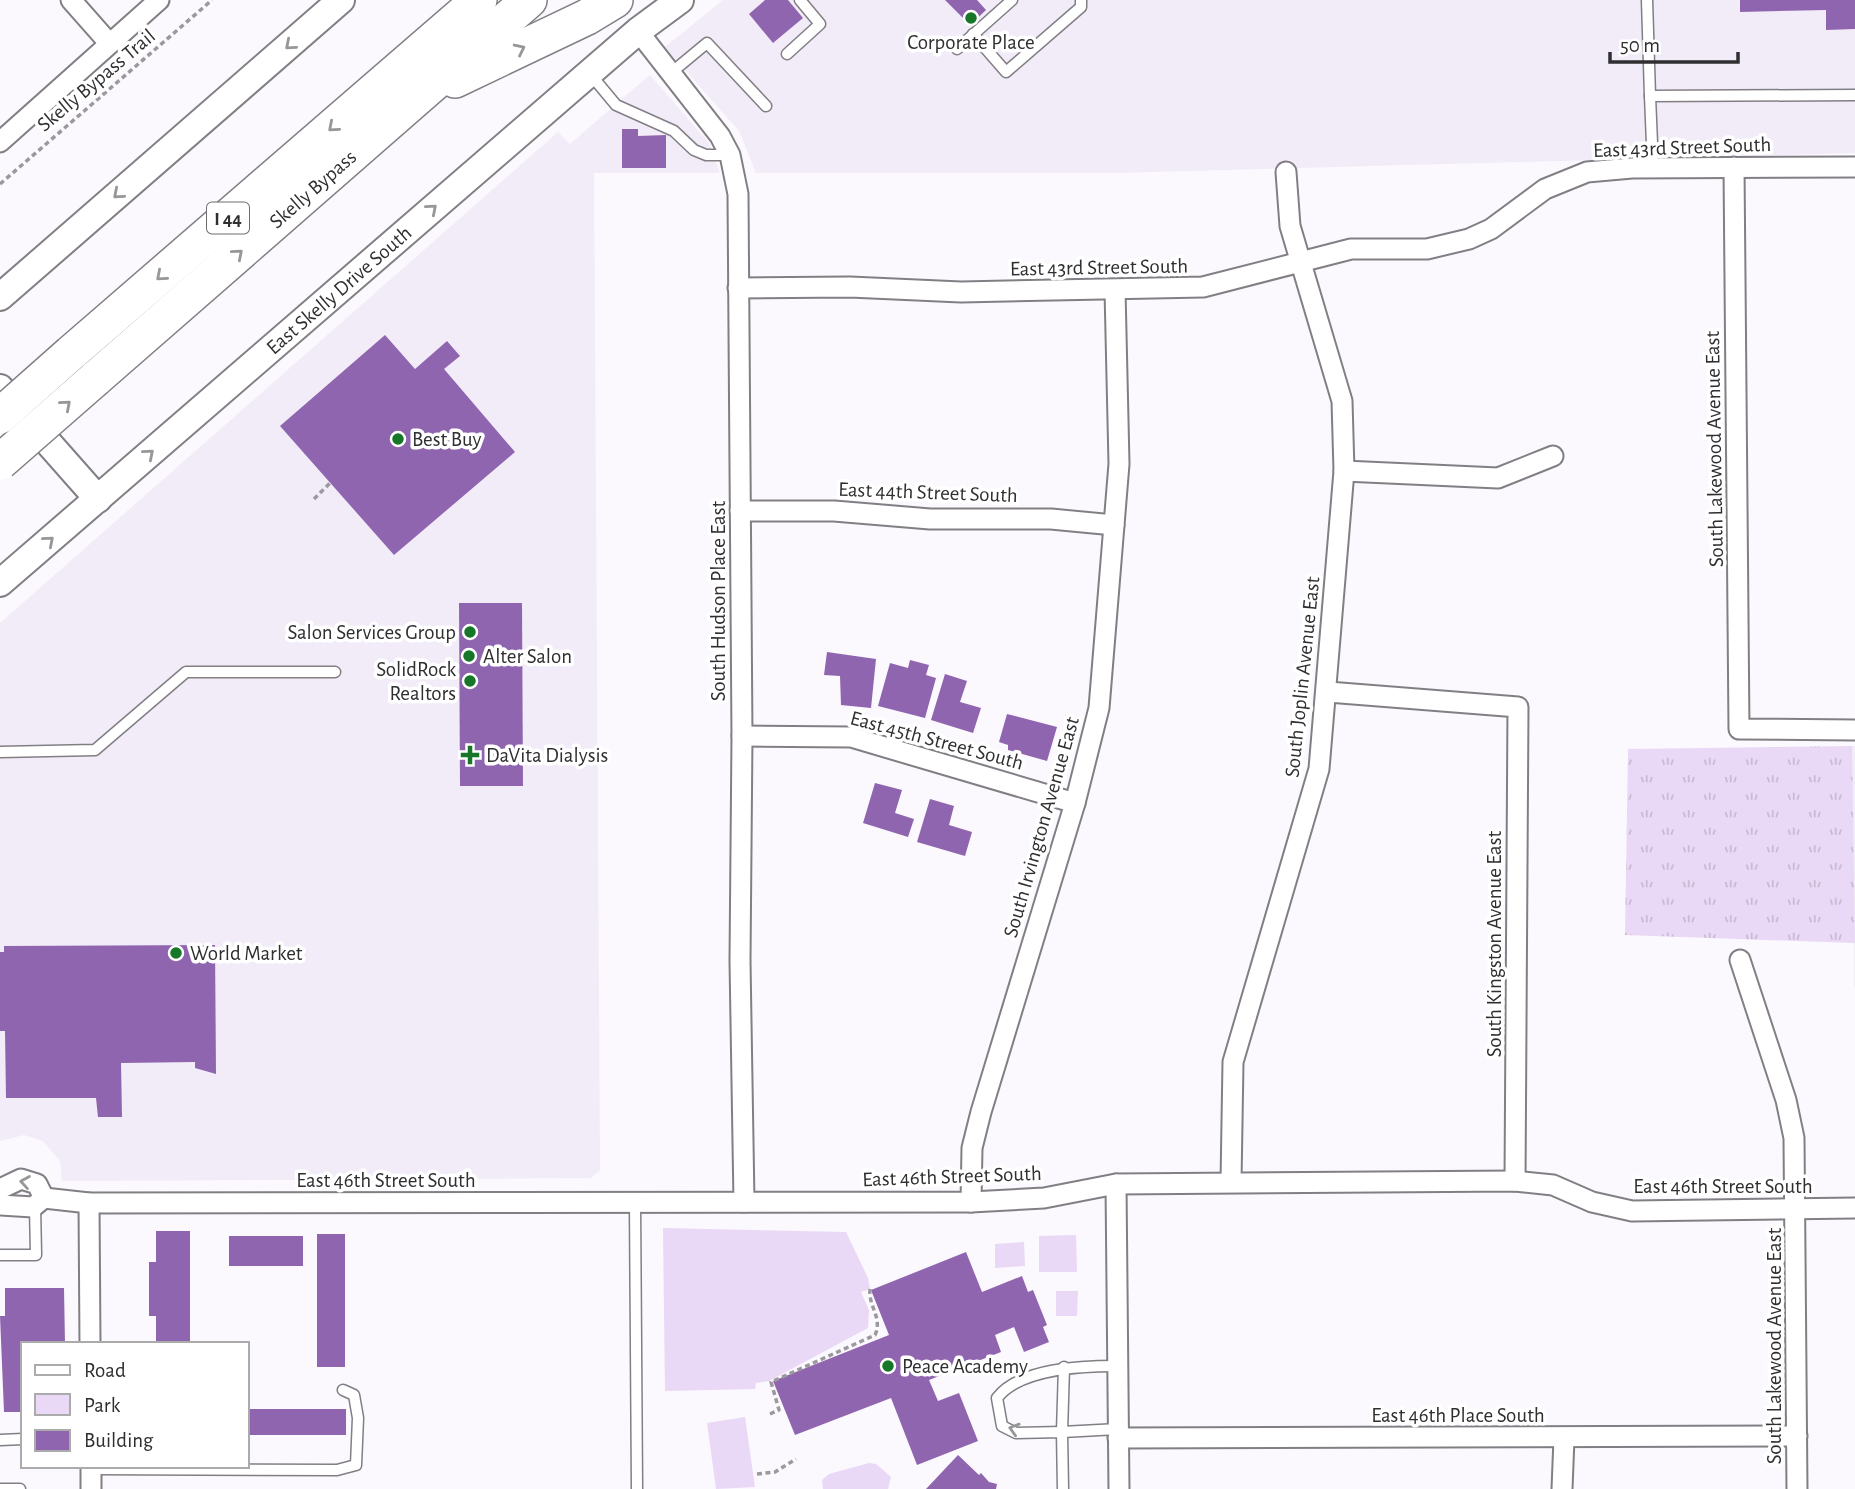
<svg xmlns="http://www.w3.org/2000/svg" width="1855" height="1489" viewBox="0 0 1855 1489" font-family="'Alegreya Sans',sans-serif">
	<style>
		.built { fill: #f2ebf8 }
		.grass { fill: url(#grass-tufts) }
		.park { fill: #e9d8f6 }
		.building { fill: #9065af }
		.lines { fill: none; stroke-linecap: round; stroke-linejoin: round }
		.lane-casing { stroke: #827f84; stroke-width: 13 }
		.street-casing { stroke: #827f84; stroke-width: 23 }
		.secondary-casing { stroke: #827f84; stroke-width: 30 }
		.highway-casing { stroke: #827f84; stroke-width: 38 }
		.path { stroke: #9b999d; stroke-width: 3.5; stroke-dasharray: 5 3.5; stroke-linecap: butt }
		.lane { stroke: #fff; stroke-width: 10 }
		.street { stroke: #fff; stroke-width: 19 }
		.secondary { stroke: #fff; stroke-width: 26 }
		.highway { stroke: #fff; stroke-width: 35 }
		.highway-bridge-casing { stroke: #827f84; stroke-width: 38; stroke-linecap: butt }
		.highway-bridge { stroke: #fff; stroke-width: 35 }
		.oneway { stroke: #979698 }
		.poi-dot { fill: #177728; stroke: #fff; stroke-width: 2.5 }
		.labels { text-anchor: middle; stroke-width: 7; stroke-linejoin: round; paint-order: stroke }
		.shield { fill: #fff; stroke: #6d6d6e; stroke-width: 2 }
		.shield-label { font-size: 19px; font-weight: bold; fill: #2f2e30 }
		.poi-label { font-size: 21px; fill: #2f2e30; stroke: #fff; text-anchor: start }
		.street-label { font-size: 21px; fill: #2f2e30; stroke: #fff }
	</style>
	<defs>
		<pattern id="grass-tufts" width="24" height="20" patternUnits="userSpaceOnUse" patternTransform="scale(1.75)"><rect width="24" height="20" fill="#e9d8f6"/><path d="M3 7l-1-3M5 7V3M7 7l1-3M15 17l-1-3M17 17v-4M19 17l1-3" fill="none" stroke="#c8bad3"/></pattern>
	</defs>
	<rect width="100%" height="100%" fill="#fbf8fe"/>
	<g class="built">
		<polygon points="723,0 1855,0 1855,153 1113,173 756,173 739,131 665,47"/>
		<polygon points="650,75 709,143 720,173 594,173 600,1170 591,1178 62,1181 60,1161 43,1141 24,1135 0,1141 0,623 558,132 570,144"/>
		<polygon points="1852,746 1855,746 1855,988 1854,986"/>
	</g>
	<polygon class="grass" points="1852,746 1855,943 1625,935 1628,749"/>
	<g class="park">
		<polygon points="663,1228 846,1232 868,1278 870,1289 861,1292 869,1310 868,1328 769,1381 756,1383 755,1389 665,1391"/>
		<polygon points="1076,1235 1077,1272 1039,1272 1039,1236"/>
		<polygon points="1024,1242 1025,1266 995,1268 995,1244"/>
		<polygon points="1056,1291 1078,1291 1077,1316 1056,1316"/>
		<polygon points="745,1417 755,1487 716,1489 707,1423"/>
		<polygon points="869,1463 876,1464 891,1477 888,1489 823,1489 822,1480 829,1474"/>
	</g>
	<g class="building">
		<polygon points="765,0 788,0 803,18 773,43 749,14"/>
		<polygon points="945,0 977,0 986,10 970,25"/>
		<polygon points="1740,0 1855,0 1855,29 1826,30 1826,10 1740,12"/>
		<polygon points="622,129 638,129 638,136 666,135 666,168 622,168"/>
		<polygon points="385,335 415,369 447,341 460,356 444,369 515,452 394,555 280,426"/>
		<polygon points="459,603 522,603 523,786 460,786"/>
		<polygon points="827,652 876,659 871,708 841,705 840,676 824,675"/>
		<polygon points="910,660 929,665 926,675 936,678 925,718 878,706 890,663 908,668"/>
		<polygon points="945,674 967,681 960,702 981,708 973,733 931,720"/>
		<polygon points="1007,714 1057,727 1047,761 1008,750 1008,745 999,742"/>
		<polygon points="875,783 902,790 895,813 914,819 908,837 863,823"/>
		<polygon points="930,799 954,806 949,825 972,832 965,856 917,842"/>
		<polygon points="215,945 216,1074 195,1068 195,1062 121,1063 122,1117 98,1117 96,1098 6,1098 5,1031 0,1031 0,952 4,952 4,946"/>
		<polygon points="156,1231 190,1231 190,1342 156,1342 156,1316 149,1316 149,1262 156,1262"/>
		<rect x="317" y="1234" width="28" height="133"/>
		<rect x="229" y="1236" width="74" height="30"/>
		<polygon points="966,1252 982,1292 1022,1276 1028,1292 1033,1290 1047,1325 1043,1327 1049,1342 1024,1352 1014,1327 995,1335 1001,1352 929,1380 938,1401 959,1393 978,1441 917,1465 891,1398 795,1435 773,1381 889,1335 871,1290"/>
		<polygon points="5,1288 64,1288 65,1344 23,1344 23,1412 4,1412 0,1316 5,1316"/>
		<rect x="247" y="1409" width="99" height="26"/>
		<polygon points="958,1455 979,1475 981,1473 989,1482 997,1484 996,1489 926,1489"/>
	</g>
	<g class="lines">
		<g class="lane-casing">
			<g id="lane">
				<polyline points="1647,0 1650,96"/>
				<polyline points="973,34 1006,72 1081,7 1081,0"/>
				<polyline points="957,49 1012,0"/>
				<polyline points="787,54 820,24 800,0"/>
				<polyline points="672,72 707,43 766,106"/>
				<polyline points="591,75 616,105 674,131 694,150 706,155 729,155"/>
				<polyline points="1653,168 1650,96 1855,95"/>
				<polyline points="0,752 95,750 186,672 335,672"/>
				<polyline points="635,1203 637,1489"/>
				<polyline points="0,1255 36,1255 35,1206"/>
				<polyline points="1064,1367 1062,1432 1118,1429"/>
				<polyline points="0,1440 23,1439"/>
				<polyline points="91,1469 337,1470 356,1465 358,1418 354,1395 343,1390"/>
				<polyline points="0,1489 20,1489"/>
				<path d="M 1063,1489 L 1062,1432 L 1016,1433 L 1002,1426 L 997,1398 C 1020,1368 1082,1366 1117,1366"/>
			</g>
		</g>
		<g class="street-casing">
			<g id="street">
				<polyline points="71,0 109,43"/>
				<polyline points="638,31 720,136 730,155 738,194 742,736 740,961 744,1202"/>
				<polyline points="0,142 159,0"/>
				<polyline points="1734,167 1739,729 1855,730"/>
				<polyline points="738,288 850,287 961,292 1203,287 1351,249 1427,249 1469,239 1491,229 1545,189 1587,172 1632,168 1855,167"/>
				<polyline points="1344,471 1498,478 1553,456"/>
				<polyline points="740,511 834,511 930,519 1051,519 1114,525"/>
				<polyline points="1328,692 1518,707 1515,1181"/>
				<polyline points="742,736 851,737 1075,803"/>
				<polyline points="1740,960 1786,1100 1794,1138 1797,1489"/>
				<polyline points="1231,1182 1233,1062 1319,769 1344,471 1342,401 1290,226 1286,172"/>
				<polyline points="1116,1184 1119,1489"/>
				<polyline points="0,1189 21,1179 37,1184 44,1198"/>
				<polyline points="44,1198 89,1203 971,1202 1044,1198 1116,1184 1515,1181 1553,1185 1592,1202 1632,1211 1855,1208"/>
				<polyline points="971,1202 972,1148 981,1112 1075,803 1099,708 1119,464 1115,290"/>
				<polyline points="89,1203 90,1344"/>
				<polyline points="0,1205 33,1207 44,1198"/>
				<polyline points="1118,1438 1797,1436"/>
				<polyline points="91,1466 91,1489"/>
				<polyline points="1562,1489 1564,1438"/>
			</g>
		</g>
		<g class="secondary-casing">
			<g id="secondary">
				<polyline points="0,297 341,0"/>
				<polyline points="0,388 98,499"/>
				<path id="s1" d="M 0,583 L 638,31 L 680,0"/>
			</g>
		</g>
		<g class="highway-casing">
			<g id="highway">
				<polyline points="455,80 587,17 615,0"/>
				<polyline points="71,353 479,0"/>
				<path id="s2" d="M 95,379 L 529,0"/>
			</g>
		</g>
		<g class="path">
			<polyline points="0,184 212,0"/>
			<polyline points="314,499 330,483"/>
			<path d="M 770,1414 L 779,1410 L 771,1382 L 875,1335 C 883,1318 868,1306 870,1289"/>
			<polyline points="757,1474 775,1472 796,1459"/>
		</g>
		<use href="#lane" class="lane"/>
		<use href="#street" class="street"/>
		<use href="#secondary" class="secondary"/>
		<use href="#highway" class="highway"/>
		<g class="highway-bridge-casing">
			<g id="highway-bridge">
				<polyline points="0,416 71,353"/>
				<polyline points="0,462 95,379"/>
			</g>
		</g>
		<use href="#highway-bridge" class="highway-bridge"/>
	</g>
	<defs><path id="oneway-chevron" d="M-2-3.5L2.5 0L-2 3.5" fill="none" stroke-width="1.6" stroke-linecap="round" stroke-linejoin="round" transform="scale(1.75)"/></defs>
	<g class="oneway">
		<use href="#oneway-chevron" transform="translate(290 45) rotate(139)"/>
		<use href="#oneway-chevron" transform="translate(520 49) rotate(-26)"/>
		<use href="#oneway-chevron" transform="translate(333 127) rotate(139)"/>
		<use href="#oneway-chevron" transform="translate(118 194) rotate(139)"/>
		<use href="#oneway-chevron" transform="translate(432 209) rotate(-41)"/>
		<use href="#oneway-chevron" transform="translate(238 254) rotate(-41)"/>
		<use href="#oneway-chevron" transform="translate(161 276) rotate(139)"/>
		<use href="#oneway-chevron" transform="translate(66 405) rotate(-41)"/>
		<use href="#oneway-chevron" transform="translate(149 454) rotate(-41)"/>
		<use href="#oneway-chevron" transform="translate(49 541) rotate(-41)"/>
		<use href="#oneway-chevron" transform="translate(25 1182) rotate(-171)"/>
		<use href="#oneway-chevron" transform="translate(1014 1429) rotate(-163)"/>
	</g>
	<g class="poi-dot">
		<circle cx="971" cy="18" r="7"/>
		<circle cx="398" cy="439" r="7"/>
		<circle cx="470" cy="632" r="7"/>
		<circle cx="469" cy="656" r="7"/>
		<circle cx="470" cy="681" r="7"/>
		<path d="M466.5 744.5h7v7h7v7h-7v7h-7v-7h-7v-7h7z"/>
		<circle cx="176" cy="953" r="7"/>
		<circle cx="888" cy="1366" r="7"/>
	</g>
	<g class="labels">
		<rect class="shield" x="207" y="202.5" width="42" height="31" rx="5"/>
		<g class="shield-label">
			<text x="228" y="225">I 44</text>
		</g>
		<g class="poi-label">
			<text x="971" y="49" text-anchor="middle">Corporate Place</text>
			<text x="412" y="446">Best Buy</text>
			<text x="456" y="639" text-anchor="end">Salon Services Group</text>
			<text x="483" y="663">Alter Salon</text>
			<text x="456" y="676" text-anchor="end">SolidRock<tspan x="456" dy="24">Realtors</tspan></text>
			<text x="486" y="762">DaVita Dialysis</text>
			<text x="190" y="960">World Market</text>
			<text x="902" y="1373">Peace Academy</text>
		</g>
		<g class="street-label">
			<text transform="translate(96 80) rotate(-40)" y="7">Skelly Bypass Trail</text>
			<text transform="translate(1682 147) rotate(-2)" y="7">East 43rd Street South</text>
			<text dy="7" stroke="none"><textPath href="#s2" startOffset="289">Skelly Bypass</textPath></text>
			<text transform="translate(1099 267) rotate(-1)" y="7">East 43rd Street South</text>
			<text dy="7" stroke="none"><textPath href="#s1" startOffset="448">East Skelly Drive South</textPath></text>
			<text transform="translate(1714 449) rotate(-91)" y="7">South Lakewood Avenue East</text>
			<text transform="translate(928 492) rotate(2)" y="7">East 44th Street South</text>
			<text transform="translate(718 601) rotate(-90)" y="7">South Hudson Place East</text>
			<text transform="translate(1302 677) rotate(-84)" y="7">South Joplin Avenue East</text>
			<text transform="translate(937 740) rotate(15)" y="7">East 45th Street South</text>
			<text transform="translate(1041 827) rotate(-74)" y="7">South Irvington Avenue East</text>
			<text transform="translate(1494 944) rotate(-90)" y="7">South Kingston Avenue East</text>
			<text transform="translate(952 1176) rotate(-2)" y="7">East 46th Street South</text>
			<text x="386" y="1187">East 46th Street South</text>
			<text x="1723" y="1193">East 46th Street South</text>
			<text transform="translate(1774 1346) rotate(-90)" y="7">South Lakewood Avenue East</text>
			<text x="1458" y="1422">East 46th Place South</text>
		</g>
	</g>
	<rect x="21" y="1342" width="228" height="126" fill="#ffffff" stroke="#acabac" stroke-width="2"/>
	<rect x="35" y="1365" width="35" height="10" fill="#ffffff" stroke="#acabac" stroke-width="2"/>
	<text x="84" y="1377" font-size="21" fill="#2f2e30">Road</text>
	<rect x="35" y="1394" width="35" height="21" fill="#e9d8f6" stroke="#acabac" stroke-width="2"/>
	<text x="84" y="1412" font-size="21" fill="#2f2e30">Park</text>
	<rect x="35" y="1430" width="35" height="21" fill="#9065af" stroke="#acabac" stroke-width="2"/>
	<text x="84" y="1447" font-size="21" fill="#2f2e30">Building</text>
	<path d="M1610 52v10h128v-10" fill="none" stroke="#2f2e30" stroke-width="3.5"/>
	<text x="1620" y="52" font-size="21" fill="#2f2e30" stroke="#ffffff" stroke-width="5" paint-order="stroke">50 m</text>
</svg>
